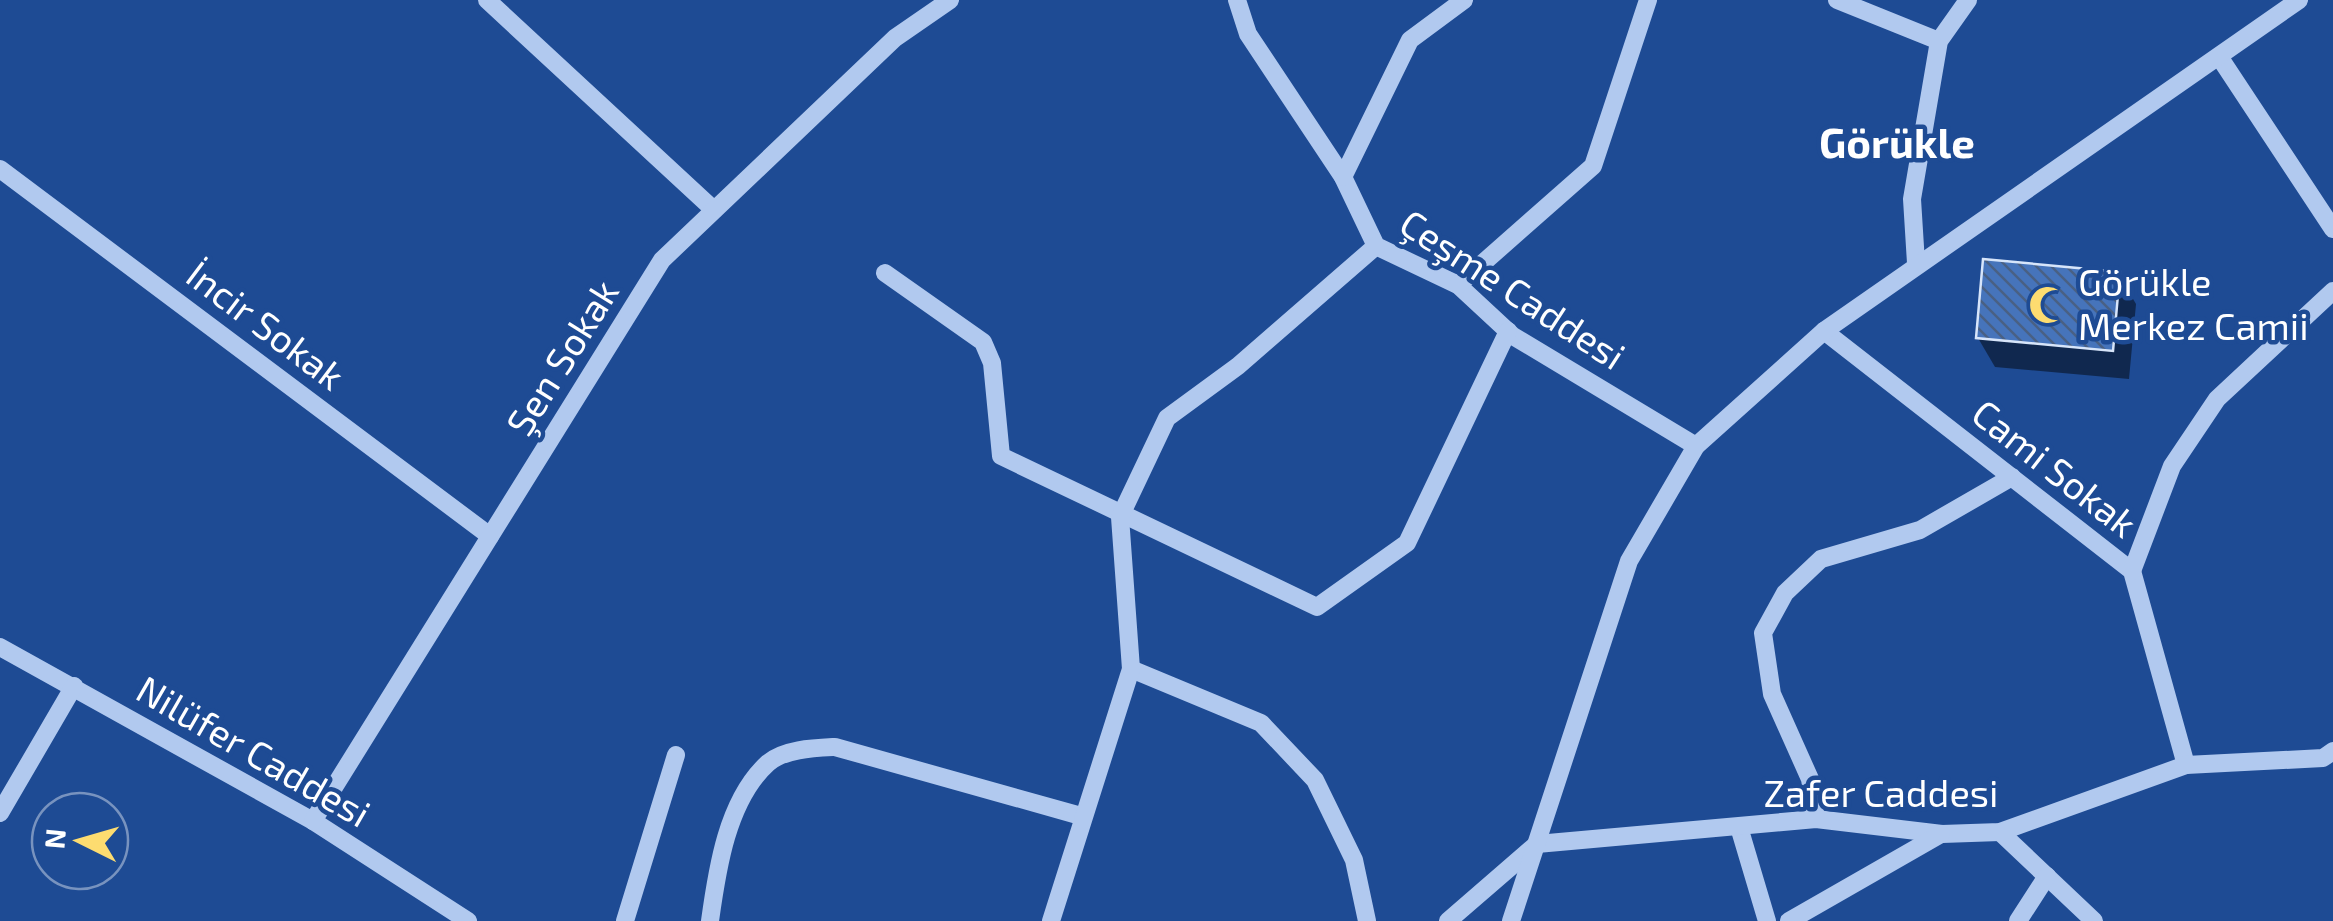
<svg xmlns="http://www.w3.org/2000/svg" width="2333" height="921" viewBox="0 0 2333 921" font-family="'Exo 2',sans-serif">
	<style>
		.shadow { fill: #0007 }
		.building { fill: url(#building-back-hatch); stroke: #d7e5fa; stroke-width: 2.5 }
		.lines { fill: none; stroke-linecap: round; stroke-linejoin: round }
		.minor { stroke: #b1c9ef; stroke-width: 18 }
		.labels { text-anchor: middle; stroke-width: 9; stroke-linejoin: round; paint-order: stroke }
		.poi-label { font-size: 38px; fill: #fff; stroke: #1e4b94; text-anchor: start }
		.street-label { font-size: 38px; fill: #fff; stroke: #1e4b94 }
		.quarter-label { font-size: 42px; font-weight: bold; fill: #fff; stroke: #1e4b94 }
	</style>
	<defs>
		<pattern id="building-back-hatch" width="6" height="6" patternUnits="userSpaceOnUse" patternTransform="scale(2.5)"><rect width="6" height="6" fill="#4674bb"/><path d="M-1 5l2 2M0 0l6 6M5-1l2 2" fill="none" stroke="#496084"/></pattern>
	</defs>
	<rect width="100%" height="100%" fill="#1e4b94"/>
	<polygon class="shadow" points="2119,275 2136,304 2129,379 1995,367 1978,338"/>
	<polygon class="building" points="1983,259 2120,272 2113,351 1976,338"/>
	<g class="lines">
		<g class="minor">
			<polyline points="487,0 714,210"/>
			<polyline points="1237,0 1248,34 1343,177 1376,246 1458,285 1513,336 1696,446"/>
			<polyline points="1837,0 1939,41"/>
			<polyline points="2220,58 2333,229"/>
			<polyline points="0,169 490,536"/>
			<polyline points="1343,177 1410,40 1464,0"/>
			<polyline points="1916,263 1912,199 1939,41 1968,0"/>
			<polyline points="885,273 983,342 992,363 1001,456 1317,607 1407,543 1508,331"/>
			<polyline points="1458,285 1593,166 1648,0"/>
			<polyline points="1824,331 2132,571 2186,765"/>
			<polyline points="2132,571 2172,466 2217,399 2333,291"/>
			<polyline points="0,647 313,821 468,921"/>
			<polyline points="1131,669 1261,723 1315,780 1354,860 1367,921"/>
			<polyline points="0,813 74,686"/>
			<polyline points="1816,819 1810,779 1772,694 1763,633 1785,593 1821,559 1920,530 2012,477"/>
			<polyline points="313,821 662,260 895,38 950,0"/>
			<polyline points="1739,827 1767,921"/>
			<polyline points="2000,832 2094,921"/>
			<polyline points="625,921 676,755"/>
			<path d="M 710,921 C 717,870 727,800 768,763 C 784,749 815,748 835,747 L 1081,816"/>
			<polyline points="1051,921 1131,669 1120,517 1167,418 1238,366 1376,246"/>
			<polyline points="1448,921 1537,844 1816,819 1942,834 2000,832 2186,765 2323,758 2333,751"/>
			<polyline points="1511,921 1629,561 1696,446 1824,331 2299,0"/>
			<polyline points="1789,921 1941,834"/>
			<polyline points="2018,921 2047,876"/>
		</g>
	</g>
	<defs>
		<g id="mosque-bare" transform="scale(3)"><path d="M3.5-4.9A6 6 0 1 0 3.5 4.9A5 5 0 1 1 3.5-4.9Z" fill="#fddc70" stroke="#1e4b94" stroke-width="2.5" paint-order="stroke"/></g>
	</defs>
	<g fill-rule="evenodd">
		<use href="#mosque-bare" x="2048" y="305"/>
	</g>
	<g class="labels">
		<g class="poi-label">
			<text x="2078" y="296">Görükle<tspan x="2078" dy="44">Merkez Camii</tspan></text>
		</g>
		<g class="street-label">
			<text transform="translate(1512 290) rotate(33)" y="13">Çeşme Caddesi</text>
			<text transform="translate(265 326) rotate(37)" y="13">İncir Sokak</text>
			<text transform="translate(563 358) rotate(-58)" y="13">Şen Sokak</text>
			<text transform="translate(2054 469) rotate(38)" y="13">Cami Sokak</text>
			<text transform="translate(253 752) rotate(30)" y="13">Nilüfer Caddesi</text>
			<text x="1881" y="807">Zafer Caddesi</text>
		</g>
		<g class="quarter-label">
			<text x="1897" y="158">Görükle</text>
		</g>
	</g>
	<g transform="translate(80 841) rotate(275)"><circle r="48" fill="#1e4b94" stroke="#7893bf" stroke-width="2.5"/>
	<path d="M0-8L18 38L0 25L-18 38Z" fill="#fddc70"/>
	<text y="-15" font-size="28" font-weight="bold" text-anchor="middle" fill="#ffffff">N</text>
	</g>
</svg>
